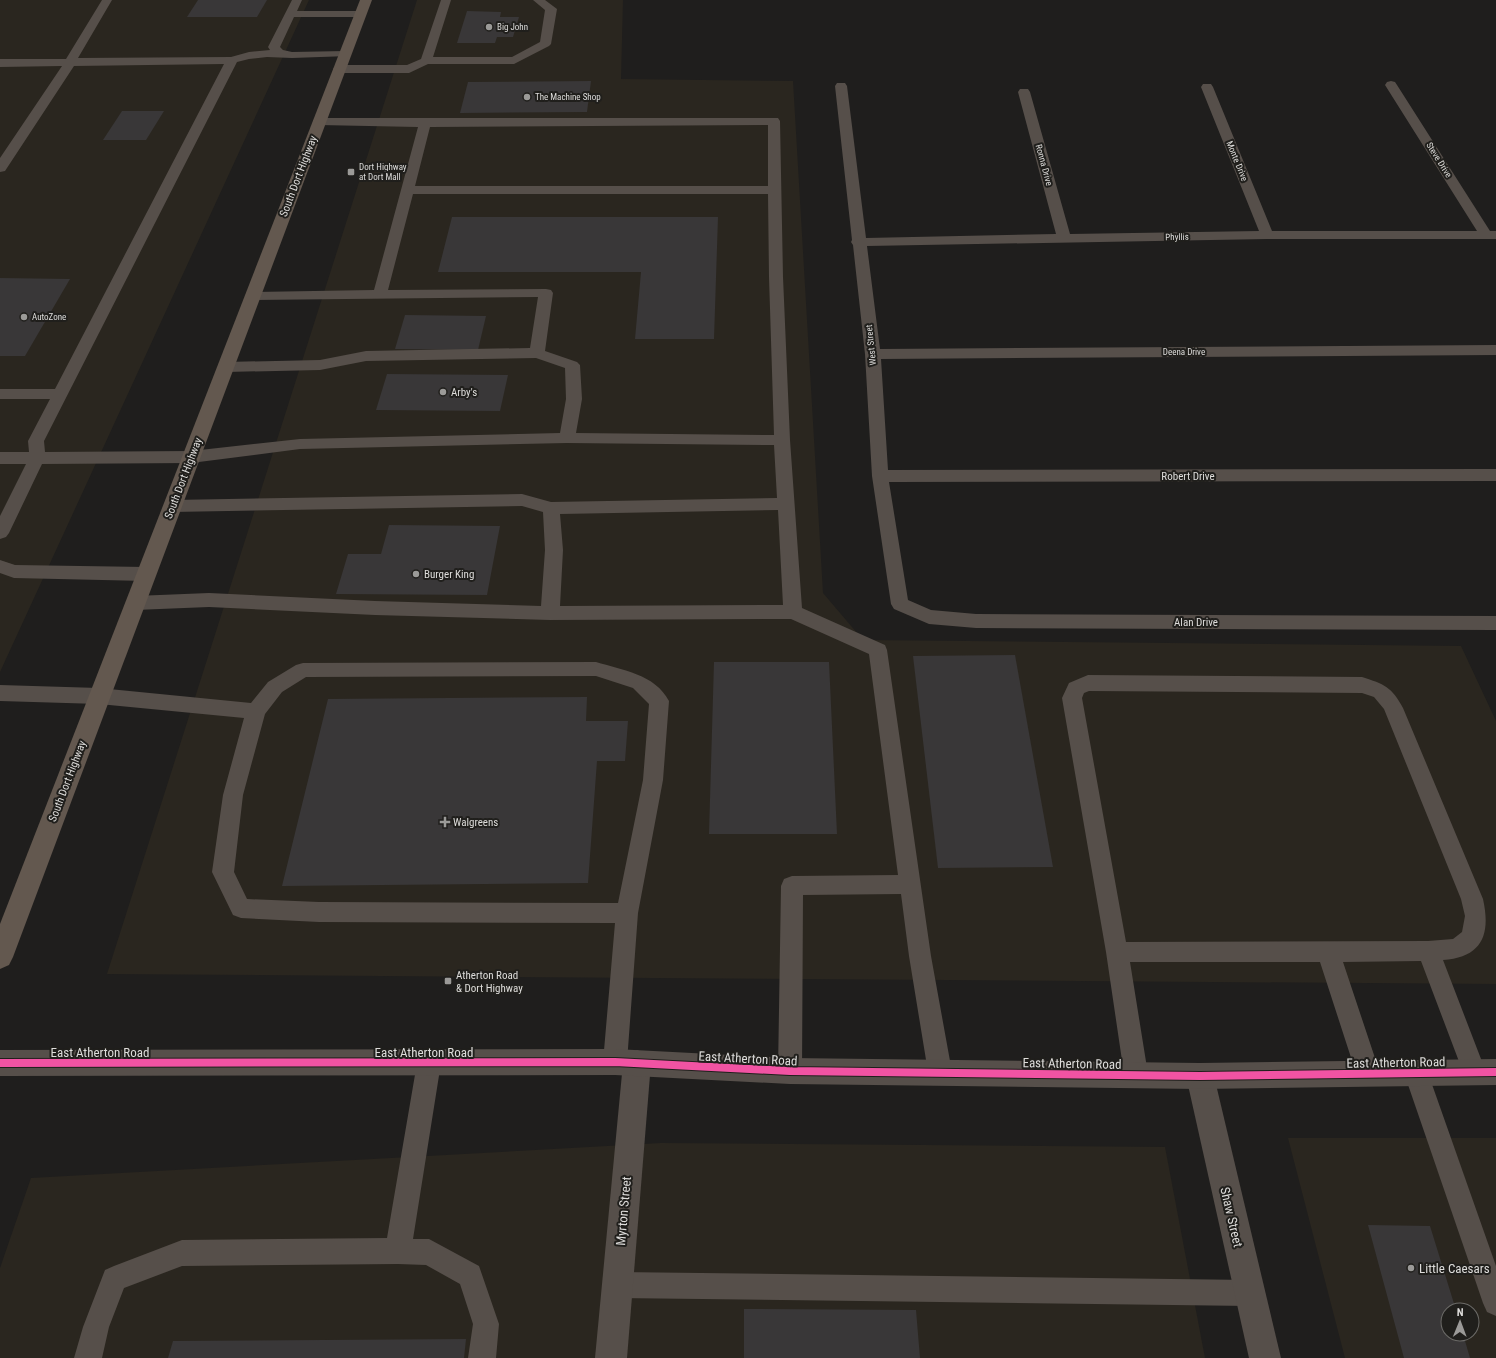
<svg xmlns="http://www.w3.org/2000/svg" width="1496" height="1358" viewBox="0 0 1496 1358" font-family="'Roboto Condensed',sans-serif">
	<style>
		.built { fill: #2a261f; fill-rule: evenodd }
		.building { fill: #393738 }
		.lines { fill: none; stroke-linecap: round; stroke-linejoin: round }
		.service { fill: #564f4a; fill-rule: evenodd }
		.minor { fill: #564f4a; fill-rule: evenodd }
		.tertiary { fill: #564f4a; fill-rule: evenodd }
		.primary { fill: #63584f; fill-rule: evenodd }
		.cycleway-casing { stroke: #201f1c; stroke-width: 10 }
		.cycleway { stroke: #f153a3; stroke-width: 8 }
		.poi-dot { fill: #9b9a98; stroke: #201f1c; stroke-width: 1.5 }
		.labels { text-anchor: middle; stroke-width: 4; stroke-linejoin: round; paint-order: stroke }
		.far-poi-label { font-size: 9px; fill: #dedddb; stroke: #201f1c; text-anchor: start }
		.far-street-label { font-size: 9px; fill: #dedddb; stroke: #201f1c }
		.street-label { font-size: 11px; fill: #dedddb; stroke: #201f1c }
		.poi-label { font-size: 11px; fill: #dedddb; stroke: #201f1c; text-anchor: start }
		.near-street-label { font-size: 13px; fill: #dedddb; stroke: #201f1c }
		.near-poi-label { font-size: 13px; fill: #dedddb; stroke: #201f1c; text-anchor: start }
	</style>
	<rect width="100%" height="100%" fill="#1f1e1d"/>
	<g class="built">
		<polygon points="0,0 309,0 0,672"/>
		<polygon points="417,0 623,0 621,79 793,81 823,593 863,640 1461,646 1496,721 1496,984 107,974"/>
		<path d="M 1288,1138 L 1496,1138 L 1496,1358 L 1345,1358 ZM 1448,1310 L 1472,1310 L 1472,1334 L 1448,1334 Z"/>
		<polygon points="661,1143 1165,1147 1205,1358 0,1358 0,1268 31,1178"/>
	</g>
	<g class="building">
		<polygon points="198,0 267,0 257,17 187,17"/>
		<polygon points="467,11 501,12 500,17 519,17 513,37 497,37 495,43 457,43"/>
		<polygon points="591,81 587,112 460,113 468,82"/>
		<polygon points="122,111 164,111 146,140 103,140"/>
		<polygon points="452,217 718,217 714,339 635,339 641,272 438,272"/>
		<polygon points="0,278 70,279 25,356 0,356"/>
		<polygon points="405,315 486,316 478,350 395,349"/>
		<polygon points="387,374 508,375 500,411 376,410"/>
		<polygon points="389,525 500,526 487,595 336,594 348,554 381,554"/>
		<polygon points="1015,655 1053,867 938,868 913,656"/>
		<polygon points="714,662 829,662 837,834 709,834"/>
		<polygon points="587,697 586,721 628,721 625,761 597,761 588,883 282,886 328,699"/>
		<polygon points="1368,1225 1430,1226 1456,1310 1448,1310 1448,1334 1463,1334 1470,1358 1404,1358"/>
		<polygon points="744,1309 916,1310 920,1358 744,1358"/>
		<polygon points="466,1339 464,1358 168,1358 173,1341"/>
	</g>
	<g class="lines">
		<g class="service">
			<path d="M 102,0 L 112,0 L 78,58 L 231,57 L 249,52 L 270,50 L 268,47 L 292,0 L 302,0 L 297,11 L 360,11 L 366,14 L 360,17 L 294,17 L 280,47 L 283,50 L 292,52 L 345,51 L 349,52 L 351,54 L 349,56 L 292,58 L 267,57 L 249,59 L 237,62 L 44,441 L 45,452 L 191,451 L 300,439 L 560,433 L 566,399 L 565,368 L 536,358 L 366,361 L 320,370 L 226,372 L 221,370 L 218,367 L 221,364 L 226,362 L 320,360 L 366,351 L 530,348 L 538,297 L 252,300 L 247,299 L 245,296 L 247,293 L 252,292 L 374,290 L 418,127 L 319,125 L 315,124 L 313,121 L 315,118 L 778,118 L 780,121 L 783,277 L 790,440 L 802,608 L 885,645 L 887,650 L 931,956 L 952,1072 L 948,1080 L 940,1084 L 932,1080 L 928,1072 L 909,956 L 901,894 L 803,895 L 802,1071 L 798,1079 L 790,1083 L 782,1079 L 778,1071 L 781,886 L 784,879 L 792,876 L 898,875 L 869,654 L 791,619 L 550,620 L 375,615 L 209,607 L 135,610 L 129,608 L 126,603 L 129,598 L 135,596 L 209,593 L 375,601 L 541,606 L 545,550 L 543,512 L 522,506 L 172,512 L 166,510 L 164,506 L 166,502 L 172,500 L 522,494 L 551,502 L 777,498 L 774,445 L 567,443 L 300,449 L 191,463 L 42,464 L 9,533 L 6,537 L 0,539 L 0,516 L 26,464 L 0,464 L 0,452 L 29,452 L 28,441 L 50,399 L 0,399 L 0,389 L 55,389 L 224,64 L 74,66 L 5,171 L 0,172 L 0,158 L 62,66 L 0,67 L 0,59 L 66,59 ZM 768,125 L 768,186 L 415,186 L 430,127 ZM 413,194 L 768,194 L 769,277 L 774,435 L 576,433 L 582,399 L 580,365 L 577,362 L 545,351 L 553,293 L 551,290 L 546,289 L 388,290 ZM 778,510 L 783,605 L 560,606 L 563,550 L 560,514 Z"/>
			<polygon points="441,0 451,0 433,57 512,57 540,42 545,10 533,0 545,0 557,9 551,44 549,46 514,64 428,64 409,73 339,73 335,71 333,69 335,67 339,65 407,65 421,59"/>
			<polygon points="1391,81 1395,82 1397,85 1490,231 1496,231 1496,239 1267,239 867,246 880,349 1496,345 1496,355 881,359 888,470 1496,469 1496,481 889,482 908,600 931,610 976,614 1496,616 1496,630 976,628 929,624 894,609 891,604 872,476 865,354 853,245 851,242 852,240 835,86 837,83 845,83 847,86 866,238 1056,234 1018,92 1020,89 1028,89 1030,92 1070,234 1259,231 1201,87 1203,84 1211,84 1213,87 1272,231 1477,231 1385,85 1387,82"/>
			<polygon points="0,560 15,565 146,567 152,569 155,574 152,579 146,581 14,578 0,573"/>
			<path d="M 596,662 C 622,670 655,674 669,701 L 663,780 L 638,913 L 627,1062 L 623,1070 L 615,1073 L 607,1070 L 603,1062 L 615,923 L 319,922 L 241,918 L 233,915 L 212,872 L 223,795 L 244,718 L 99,704 L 0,701 L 0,685 L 99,688 L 251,703 L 268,682 L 296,665 L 303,663 ZM 596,676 L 633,688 L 649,704 L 643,780 L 618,903 L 319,902 L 247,899 L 234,872 L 243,795 L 265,714 L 282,692 L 306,677 Z"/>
			<path d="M 1088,675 L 1362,677 C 1384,684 1392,687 1403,708 L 1483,899 C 1491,935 1482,957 1443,960 L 1486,1072 L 1482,1080 L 1474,1084 L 1466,1080 L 1421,961 L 1343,962 L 1380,1073 L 1376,1081 L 1368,1085 L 1360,1081 L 1356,1073 L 1320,962 L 1130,962 L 1148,1074 L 1144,1082 L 1136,1086 L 1128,1082 L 1124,1074 L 1106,952 L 1062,698 L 1069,683 ZM 1089,691 L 1362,693 L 1374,697 L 1384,709 L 1461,899 L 1465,916 L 1462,932 L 1453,939 L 1428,941 L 1126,942 L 1082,698 L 1084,693 Z"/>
			<polygon points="429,1052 437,1055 441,1063 413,1239 429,1239 479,1266 499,1324 496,1358 468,1358 473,1324 460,1284 426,1265 398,1264 182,1266 124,1288 109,1327 102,1358 74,1358 83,1327 105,1270 114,1266 182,1240 387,1238 417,1063 421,1055"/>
			<polygon points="1416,1061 1424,1065 1428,1073 1496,1266 1496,1316 1487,1312 1483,1303 1404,1073 1408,1065"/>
			<polygon points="617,1272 1250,1280 1259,1284 1263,1293 1259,1302 1250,1306 617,1298 608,1294 604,1285 608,1276"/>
		</g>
		<g class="minor">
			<polygon points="637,1050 647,1054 651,1063 627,1358 595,1358 623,1063 627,1054"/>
			<polygon points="1200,1063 1210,1066 1214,1076 1281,1358 1249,1358 1186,1076 1190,1066"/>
		</g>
		<polygon class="tertiary" points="615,1049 790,1058 1200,1063 1496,1059 1496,1085 1200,1089 790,1084 615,1075 0,1076 0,1050"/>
		<polygon class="primary" points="360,0 372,0 13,957 9,965 0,969 0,924"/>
		<g class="cycleway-casing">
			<polyline id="cycleway" points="0,1063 615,1062 790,1071 1200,1076 1496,1072"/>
		</g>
		<use href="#cycleway" class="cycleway"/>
	</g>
	<g class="poi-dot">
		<circle cx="489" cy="27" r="4"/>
		<circle cx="527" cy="97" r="4"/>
		<rect x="347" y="168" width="8" height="8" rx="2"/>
		<circle cx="24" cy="317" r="4"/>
		<circle cx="443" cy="392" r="4"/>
		<circle cx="416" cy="574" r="4"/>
		<path d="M443 816h4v4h4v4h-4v4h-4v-4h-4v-4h4z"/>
		<rect x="444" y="977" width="8" height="8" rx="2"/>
		<circle cx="1411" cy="1268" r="4"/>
	</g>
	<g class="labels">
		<g class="far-poi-label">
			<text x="497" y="30">Big John</text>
			<text x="535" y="100">The Machine Shop</text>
			<text x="359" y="170">Dort Highway<tspan x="359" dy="10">at Dort Mall</tspan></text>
			<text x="32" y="320">AutoZone</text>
		</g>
		<g class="far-street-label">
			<text transform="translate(1439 160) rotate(58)" y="3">Steve Drive</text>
			<text transform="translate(1237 161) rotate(68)" y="3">Monte Drive</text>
			<text transform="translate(1044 165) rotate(75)" y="3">Ronna Drive</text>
			<text transform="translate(1177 237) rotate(-1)" y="3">Phyllis</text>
			<text transform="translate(871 345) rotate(-96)" y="3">West Street</text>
			<text x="1184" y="355">Deena Drive</text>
		</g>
		<g class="street-label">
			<text transform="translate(298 176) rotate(-69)" y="4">South Dort Highway</text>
			<text x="1188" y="480">Robert Drive</text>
			<text transform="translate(183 478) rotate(-69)" y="4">South Dort Highway</text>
			<text x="1196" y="626">Alan Drive</text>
			<text transform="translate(67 781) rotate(-69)" y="4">South Dort Highway</text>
		</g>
		<g class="poi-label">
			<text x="451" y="396">Arby's</text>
			<text x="424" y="578">Burger King</text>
			<text x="453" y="826">Walgreens</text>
			<text x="456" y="979">Atherton Road<tspan x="456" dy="13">&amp; Dort Highway</tspan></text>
		</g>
		<g class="near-street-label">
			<text x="100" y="1057">East Atherton Road</text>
			<text x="424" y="1057">East Atherton Road</text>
			<text transform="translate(748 1058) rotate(3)" y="5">East Atherton Road</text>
			<text transform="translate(1396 1062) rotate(-1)" y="5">East Atherton Road</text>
			<text transform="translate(1072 1063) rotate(1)" y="5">East Atherton Road</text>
			<text transform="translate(623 1211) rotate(-85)" y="5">Myrton Street</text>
			<text transform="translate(1232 1217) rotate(77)" y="5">Shaw Street</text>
		</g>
		<g class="near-poi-label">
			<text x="1419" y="1273">Little Caesars</text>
		</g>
	</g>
	<g transform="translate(1460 1322) rotate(1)"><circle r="19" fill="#201f1c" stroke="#6c6b68"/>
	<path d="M0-3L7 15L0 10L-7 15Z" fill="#9b9a98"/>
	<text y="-6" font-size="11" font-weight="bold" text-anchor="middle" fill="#dedddb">N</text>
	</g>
</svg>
